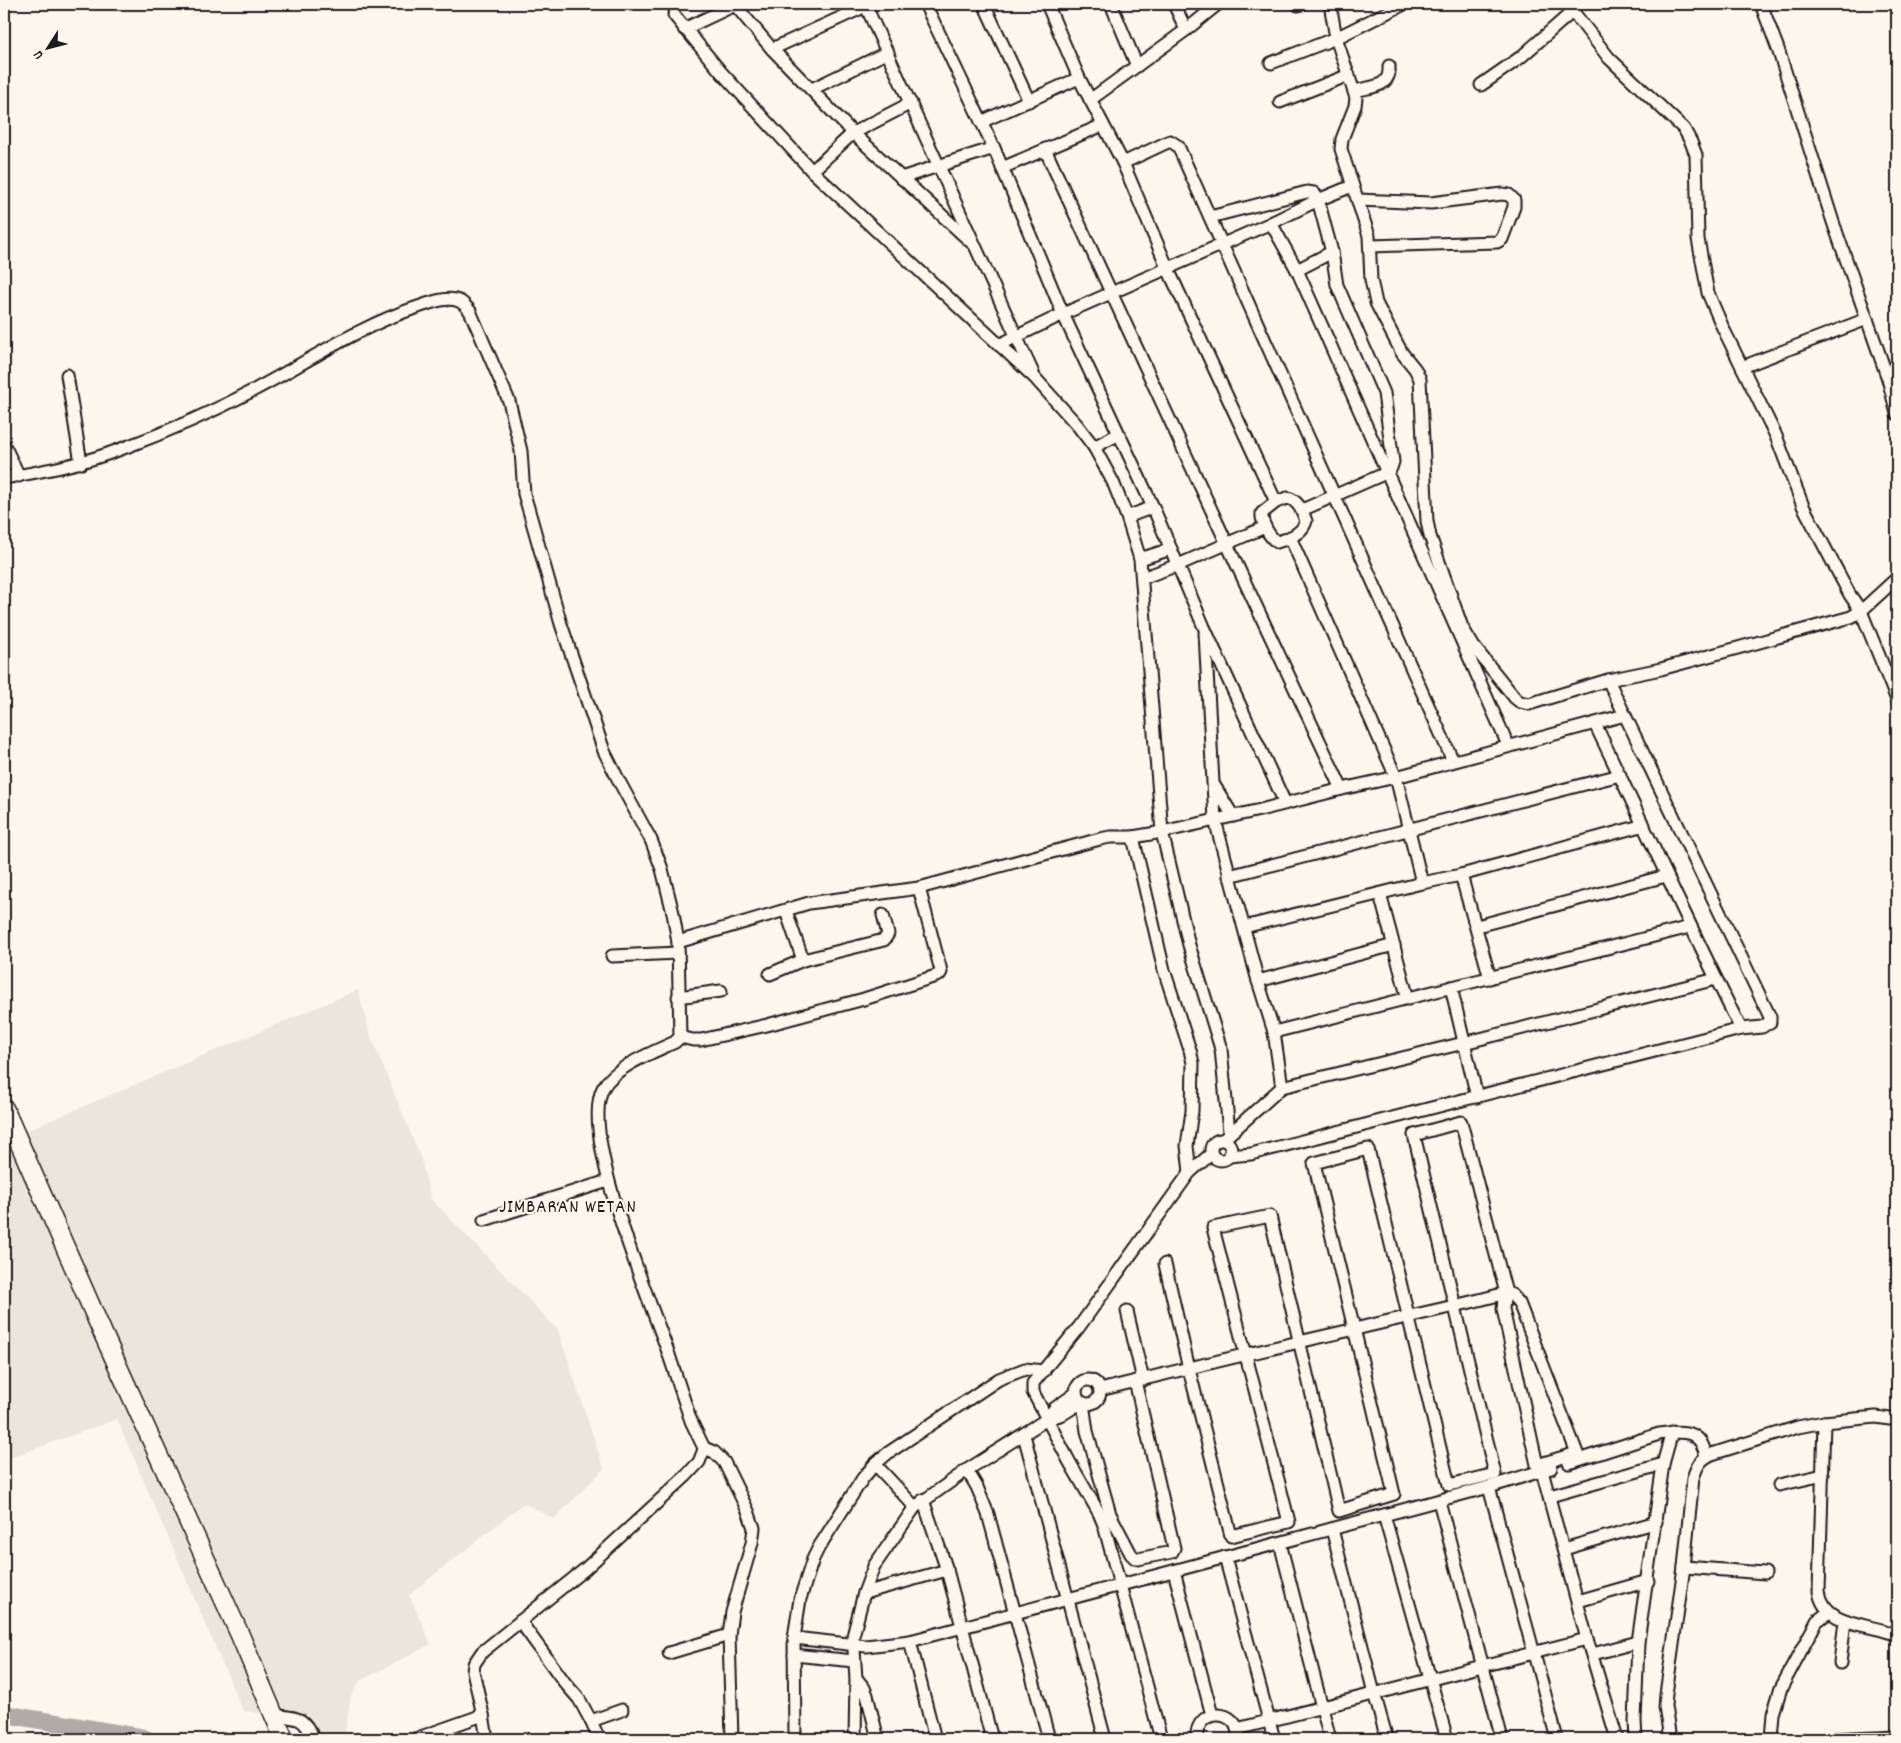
<svg xmlns="http://www.w3.org/2000/svg" width="1901" height="1743" viewBox="0 0 1901 1743" font-family="Dekko,sans-serif">
	<style>
		.built { fill: #eae6dc }
		.lines { fill: none; stroke-linecap: round; stroke-linejoin: round }
		.river { stroke: #afaca5; stroke-width: 18 }
		.street-casing { stroke: #1c1c1c; stroke-width: 15 }
		.primary-casing { stroke: #1c1c1c; stroke-width: 21 }
		.street { stroke: #fbf7ec; stroke-width: 11 }
		.primary { stroke: #fbf7ec; stroke-width: 18 }
		.labels { text-anchor: middle; stroke-width: 4.5; stroke-linejoin: round; paint-order: stroke }
		.quarter-label { font-size: 19px; letter-spacing: 1px; fill: #1c1c1c; stroke: #fbf7ec }
	</style>
	<rect width="100%" height="100%" fill="#fbf7ec"/>
	<filter id="ink" filterUnits="userSpaceOnUse"><feTurbulence type="fractalNoise" baseFrequency=".02" numOctaves="2"/><feDisplacementMap in="SourceGraphic" scale="10" xChannelSelector="R" yChannelSelector="G"/><feConvolveMatrix kernelMatrix="1 2 1 2 8 2 1 2 1" color-interpolation-filters="sRGB"/></filter>
	<g filter="url(#ink)">
		<polygon class="built" points="358,990 370,1034 420,1156 431,1199 558,1330 604,1469 554,1519 524,1503 409,1595 431,1644 360,1681 351,1696 344,1739 314,1739 299,1718 243,1711 117,1419 4,1460 4,1108 16,1135"/>
		<g class="lines">
			<polyline class="river" points="4,1714 140,1737 146,1739"/>
			<g class="street-casing">
				<g id="street">
					<polyline points="865,4 1033,373"/>
					<polyline points="925,4 994,148 1063,314 1153,507 1204,627 1285,803"/>
					<polyline points="984,4 1029,101"/>
					<polyline points="1047,4 1079,78 1123,163 1168,269 1276,502"/>
					<polyline points="1111,4 1137,66"/>
					<polyline points="1174,4 1186,30"/>
					<polyline points="1330,4 1336,38 1356,98 1355,106 1342,139 1341,149 1369,236 1371,280 1376,303 1402,353 1415,369 1420,379 1427,521 1430,536 1462,627 1474,647 1515,698 1520,702 1529,704 1608,680 1661,669 1851,617 1861,611 1897,578"/>
					<polyline points="1567,4 1609,58 1684,129 1691,142 1696,155 1698,239 1708,293 1723,328 1776,436 1803,506 1850,595 1861,611 1897,700"/>
					<polyline points="1761,4 1778,49 1833,222 1888,379 1897,414"/>
					<polyline points="735,5 772,49 853,133 972,243"/>
					<polyline points="1298,5 1302,4"/>
					<polyline points="674,15 721,72 812,171 1035,378 1078,426 1094,447 1113,482 1127,517 1140,559 1162,832 1189,945 1221,1049 1229,1132"/>
					<polyline points="684,29 737,4"/>
					<polyline points="772,49 866,6"/>
					<polyline points="1271,63 1336,38 1404,4"/>
					<polyline points="1481,85 1521,57 1572,12"/>
					<polyline points="812,89 888,52"/>
					<path d="M 1355,91 C 1372,86 1391,88 1389,66"/>
					<polyline points="1090,100 1186,30 1218,4"/>
					<polyline points="1280,102 1349,75"/>
					<polyline points="981,122 1079,78"/>
					<polyline points="1045,149 1227,544 1342,789"/>
					<polyline points="1123,163 1170,141 1178,146 1453,761"/>
					<polyline points="1002,168 1103,125"/>
					<polyline points="812,171 853,133 911,103"/>
					<polyline points="901,178 994,148"/>
					<polyline points="1358,200 1431,203 1502,194 1509,195 1514,200 1514,207 1502,239 1497,242 1370,246"/>
					<polyline points="1210,217 1307,192 1314,193 1318,200 1332,252 1337,285 1384,393 1393,462 1391,468 1386,473 1302,510"/>
					<polyline points="1271,223 1297,270 1508,745"/>
					<polyline points="1297,270 1332,252"/>
					<polyline points="999,345 1063,314 1271,223 1318,200 1352,186"/>
					<polyline points="1742,367 1867,319"/>
					<polyline points="67,375 81,463"/>
					<polyline points="4,445 19,476"/>
					<polyline points="1094,447 1119,434"/>
					<path d="M 4,478 C 44,471 83,464 121,449 C 167,432 213,412 256,389 C 311,360 359,326 418,307 C 430,303 446,296 459,301 C 464,303 466,307 470,311 L 509,401 L 521,451 L 524,494 L 529,511 L 561,624 L 604,751 L 620,783 L 651,840 L 662,869 L 673,913 L 678,942 L 680,1037 L 675,1042 C 654,1052 614,1067 603,1088 C 579,1134 649,1298 667,1349 C 675,1373 683,1397 691,1421 L 704,1448 L 703,1452 L 699,1462 L 686,1476 L 585,1569 L 482,1652 L 474,1664 L 473,1671 L 483,1715 L 415,1739"/>
					<path d="M 1287,498 C 1297,499 1303,512 1306,521 C 1303,533 1288,539 1277,542 C 1269,537 1261,522 1262,513 L 1276,502 Z"/>
					<polyline points="1127,517 1153,507"/>
					<polyline points="1290,537 1396,777 1422,883"/>
					<polyline points="1140,559 1171,549"/>
					<polyline points="1142,578 1178,565 1265,527"/>
					<polyline points="1205,633 1215,820 1258,981 1274,1032 1282,1087"/>
					<path d="M 1595,724 C 1644,825 1690,928 1741,1029"/>
					<polyline points="1214,785 1233,816"/>
					<polyline points="1133,837 1164,970 1190,1050 1193,1063 1192,1111 1187,1146 1190,1172"/>
					<polyline points="1461,875 1490,978"/>
					<polyline points="1229,876 1620,775"/>
					<polyline points="1380,894 1408,999"/>
					<polyline points="786,911 803,960"/>
					<polyline points="1477,926 1666,876"/>
					<polyline points="1244,927 1422,883 1461,875 1644,825"/>
					<polyline points="678,942 809,903 919,888 1100,839 1110,837 1133,837 1162,832 1260,810 1342,789 1396,777 1625,715"/>
					<polyline points="612,956 678,953"/>
					<polyline points="770,974 803,960 884,940 888,934 883,915"/>
					<polyline points="1258,981 1394,945"/>
					<polyline points="1451,987 1477,1097"/>
					<polyline points="678,997 721,991"/>
					<polyline points="1274,1032 1690,927"/>
					<polyline points="680,1037 693,1040 701,1040 767,1025 864,999 939,975 941,972 940,967 919,888"/>
					<polyline points="1224,1139 1282,1087 1464,1043 1716,979"/>
					<circle cx="1221" cy="1150" r="10"/>
					<polyline points="1229,1156 1251,1154 1741,1029 1762,1027 1770,1022 1770,1017 1608,680"/>
					<polyline points="484,1220 608,1181"/>
					<polyline points="1127,1311 1143,1380"/>
					<circle cx="1088" cy="1392" r="12"/>
					<path d="M 1100,1390 C 1184,1369 1268,1349 1351,1330 C 1403,1317 1455,1307 1506,1293 L 1512,1295 L 1519,1303 L 1577,1453 L 1537,1465 L 1503,1309 L 1504,1299 L 1506,1293 L 1461,1122 L 1414,1135 L 1495,1474 L 1449,1485 L 1368,1149 L 1314,1163 L 1394,1494 L 1339,1511 L 1270,1216 L 1213,1228 L 1289,1522 L 1231,1536 L 1189,1369 L 1165,1264"/>
					<polyline points="1083,1403 1087,1431 1110,1514 1131,1554 1135,1558 1138,1559 1172,1552 1174,1548 1135,1381"/>
					<polyline points="1047,1419 1069,1461 1099,1513 1104,1525 1161,1739"/>
					<polyline points="1047,1419 1055,1408 1076,1393"/>
					<polyline points="1047,1419 1063,1414 1082,1402"/>
					<path d="M 1897,1420 L 1876,1417 L 1824,1422 L 1819,1591 C 1824,1627 1870,1623 1897,1635"/>
					<polyline points="1024,1435 1105,1739"/>
					<polyline points="704,1448 714,1452 724,1462 748,1511 754,1528 752,1543 732,1612 729,1635 732,1739"/>
					<path d="M 1569,1463 L 1659,1434 C 1682,1431 1701,1428 1706,1457"/>
					<polyline points="875,1464 915,1507"/>
					<polyline points="967,1470 977,1487 988,1514 1049,1739"/>
					<polyline points="1542,1471 1587,1639 1617,1739"/>
					<polyline points="1779,1485 1823,1475"/>
					<polyline points="1489,1487 1557,1739"/>
					<polyline points="1550,1496 1663,1464"/>
					<polyline points="923,1500 947,1570 992,1739"/>
					<polyline points="1439,1501 1502,1739"/>
					<polyline points="1384,1515 1447,1739"/>
					<polyline points="1332,1529 1374,1693 1387,1739"/>
					<polyline points="1280,1543 1330,1739"/>
					<polyline points="1564,1549 1656,1522"/>
					<polyline points="1225,1557 1274,1739"/>
					<polyline points="1684,1567 1765,1573"/>
					<polyline points="1174,1571 1212,1715"/>
					<polyline points="864,1593 947,1570"/>
					<polyline points="1578,1601 1648,1581"/>
					<polyline points="520,1621 565,1683 579,1699 591,1721 599,1739"/>
					<polyline points="794,1638 866,1646 910,1641 1489,1487 1551,1468"/>
					<polyline points="910,1641 935,1739"/>
					<polyline points="669,1653 729,1635"/>
					<polyline points="1593,1654 1638,1642"/>
					<polyline points="794,1655 854,1661"/>
					<polyline points="1840,1663 1845,1621"/>
					<polyline points="856,1678 864,1688 867,1695 878,1739"/>
					<path d="M 274,1715 C 299,1719 302,1715 314,1739"/>
					<polyline points="483,1715 487,1739"/>
					<polyline points="591,1721 622,1710"/>
					<polyline points="1237,1729 1587,1639"/>
					<polyline points="795,1739 794,1638 800,1599 813,1559 819,1547 863,1478 875,1464 888,1453 999,1379 1025,1369 1044,1371"/>
					<polyline points="855,1739 856,1678 853,1636 864,1593 874,1566 915,1507 967,1470 1047,1419 1033,1392 1033,1383 1079,1327 1190,1172 1211,1154"/>
					<path d="M 1197,1739 C 1194,1706 1242,1708 1238,1739"/>
					<polyline points="1636,1739 1635,1721 1638,1642 1663,1464 1672,1432"/>
					<path d="M 1670,1739 L 1665,1706 L 1666,1694 L 1684,1567 L 1693,1478 C 1697,1466 1700,1459 1712,1454 L 1798,1427 L 1824,1422"/>
					<polyline points="1771,1739 1773,1714 1781,1688 1817,1621 1829,1612"/>
					<polyline points="1832,1739 1897,1736"/>
				</g>
			</g>
			<g class="primary-casing">
				<polyline id="primary" points="4,1108 105,1338 240,1635 284,1739"/>
			</g>
			<use href="#street" class="street"/>
			<use href="#primary" class="primary"/>
		</g>
	</g>
	<g class="labels">
		<g class="quarter-label">
			<text x="568" y="1212">JIMBARAN WETAN</text>
		</g>
	</g>
	<rect width="1901" height="1743" fill="none" stroke="#fbf7ec" stroke-width="20"/>
	<rect x="10" y="10" width="1881" height="1723" fill="none" stroke="#1c1c1c" stroke-width="2" filter="url(#ink)"/>
	<g transform="translate(48 48) rotate(234)" stroke="#fbf7ec" stroke-width="4" paint-order="stroke">
	<path d="M0-4L9 19L0 12L-9 19Z" fill="#1c1c1c"/>
	<text y="-8" font-size="14" font-weight="bold" text-anchor="middle" fill="#1c1c1c">U</text>
	</g>
</svg>
